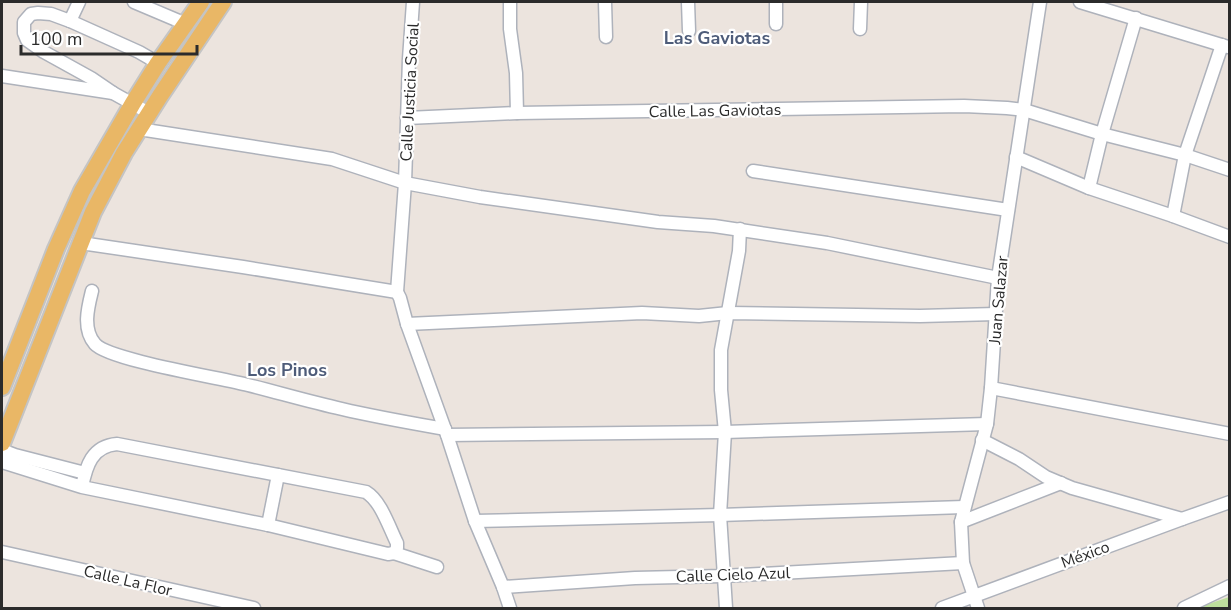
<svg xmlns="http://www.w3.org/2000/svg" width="1231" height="610" viewBox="0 0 1231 610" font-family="'Nunito Sans',sans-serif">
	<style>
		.park { fill: #bedf9d }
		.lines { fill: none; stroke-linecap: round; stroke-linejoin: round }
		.minor-casing { stroke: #aeb2bb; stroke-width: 15 }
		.major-casing { stroke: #c4c4c4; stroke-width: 20 }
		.minor { stroke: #fff; stroke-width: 12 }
		.major { stroke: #e9b766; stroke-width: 16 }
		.labels { text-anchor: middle; stroke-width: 4.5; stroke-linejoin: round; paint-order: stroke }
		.street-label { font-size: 16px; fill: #2b2b2b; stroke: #fff }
		.neighbourhood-label { font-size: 18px; font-weight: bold; fill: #4e5c79; stroke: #fff }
	</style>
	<rect width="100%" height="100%" fill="#ece4de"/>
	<polygon class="park" points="1229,597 1229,608 1197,608"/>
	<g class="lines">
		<g class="minor-casing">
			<g id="minor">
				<polyline points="134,2 186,24"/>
				<polyline points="413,2 409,59 405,183 397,292 400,298 407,324 447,435 475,521 503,587 510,608"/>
				<polyline points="510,2 510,29 516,73 517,113"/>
				<polyline points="605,2 606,37"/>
				<polyline points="688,2 689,31"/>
				<polyline points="1080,2 1228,47"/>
				<polyline points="70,21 79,2"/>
				<polyline points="776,24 776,2"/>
				<polyline points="860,29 861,2"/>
				<polyline points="2,76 113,93 149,113"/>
				<polyline points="113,93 91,78 44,52 27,40 24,33 24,22 31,14 38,13 51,14 70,21 139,52 158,63"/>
				<polyline points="407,118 517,113 964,106 1007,108 1024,110 1102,134 1185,155 1230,170"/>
				<polyline points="139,129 332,159 405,183 480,197 658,222 714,226 827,243 998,278"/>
				<polyline points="1016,157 1089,188 1173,216 1230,237"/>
				<polyline points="753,171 1008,210"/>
				<polyline points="1089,188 1102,134 1136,18"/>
				<polyline points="1173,216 1185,155 1222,45"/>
				<polyline points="81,243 243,267 397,292"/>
				<path d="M 92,291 C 88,307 82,329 95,344 C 109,360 221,378 248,385 C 280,393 310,402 342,409 C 376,417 411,423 445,429"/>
				<polyline points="407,324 642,313 699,316 728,313 920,316 996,314"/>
				<polyline points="991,388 1230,434"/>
				<polyline points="447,435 725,432 987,424"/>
				<polyline points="982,440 1019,459 1046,477 1072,488 1182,519"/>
				<polyline points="2,450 15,455 85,473"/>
				<path d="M 2,462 L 82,487 L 268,525 L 388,554 L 394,553 L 397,548 L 397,543 C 389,527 381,501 366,492 L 117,444 C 92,446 86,466 82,487"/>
				<polyline points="475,521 720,515 964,507"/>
				<polyline points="961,522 1061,483"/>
				<polyline points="268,525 278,475"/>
				<polyline points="2,552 254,608"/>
				<polyline points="394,553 437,567"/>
				<polyline points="503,587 635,578 723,576 963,563"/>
				<polyline points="726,608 720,515 725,432 721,390 721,350 739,251 740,229"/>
				<polyline points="942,608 1182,519 1230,502"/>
				<polyline points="978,608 963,563 961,522 987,424 991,388 998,278 1040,2"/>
				<polyline points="1184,608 1230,586"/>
			</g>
		</g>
		<g class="major-casing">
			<g id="major">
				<polyline points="2,387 56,249 82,191 133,103 158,63 201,2"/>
				<polyline points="2,443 93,212 124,153 160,96 223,2"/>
			</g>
		</g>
		<use href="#minor" class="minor"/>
		<use href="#major" class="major"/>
	</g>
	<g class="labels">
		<g class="street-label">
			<text transform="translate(409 92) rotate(-87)" y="6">Calle Justicia Social</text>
			<text transform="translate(715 110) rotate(-1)" y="6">Calle Las Gaviotas</text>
			<text transform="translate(998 300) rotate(-85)" y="6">Juan Salazar</text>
			<text transform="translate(1085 554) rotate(-20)" y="6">México</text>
			<text transform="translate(733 574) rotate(-2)" y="6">Calle Cielo Azul</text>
			<text transform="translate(128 580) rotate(13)" y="6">Calle La Flor</text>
		</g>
		<g class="neighbourhood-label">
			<text x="717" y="44">Las Gaviotas</text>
			<text x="287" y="376">Los Pinos</text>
		</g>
	</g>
	<rect width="1231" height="610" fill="none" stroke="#2b2b2b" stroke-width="6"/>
	<path d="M21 45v9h176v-9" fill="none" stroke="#2b2b2b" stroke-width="3"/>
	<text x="30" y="45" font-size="18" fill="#2b2b2b" stroke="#ffffff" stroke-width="4.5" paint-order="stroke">100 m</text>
</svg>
